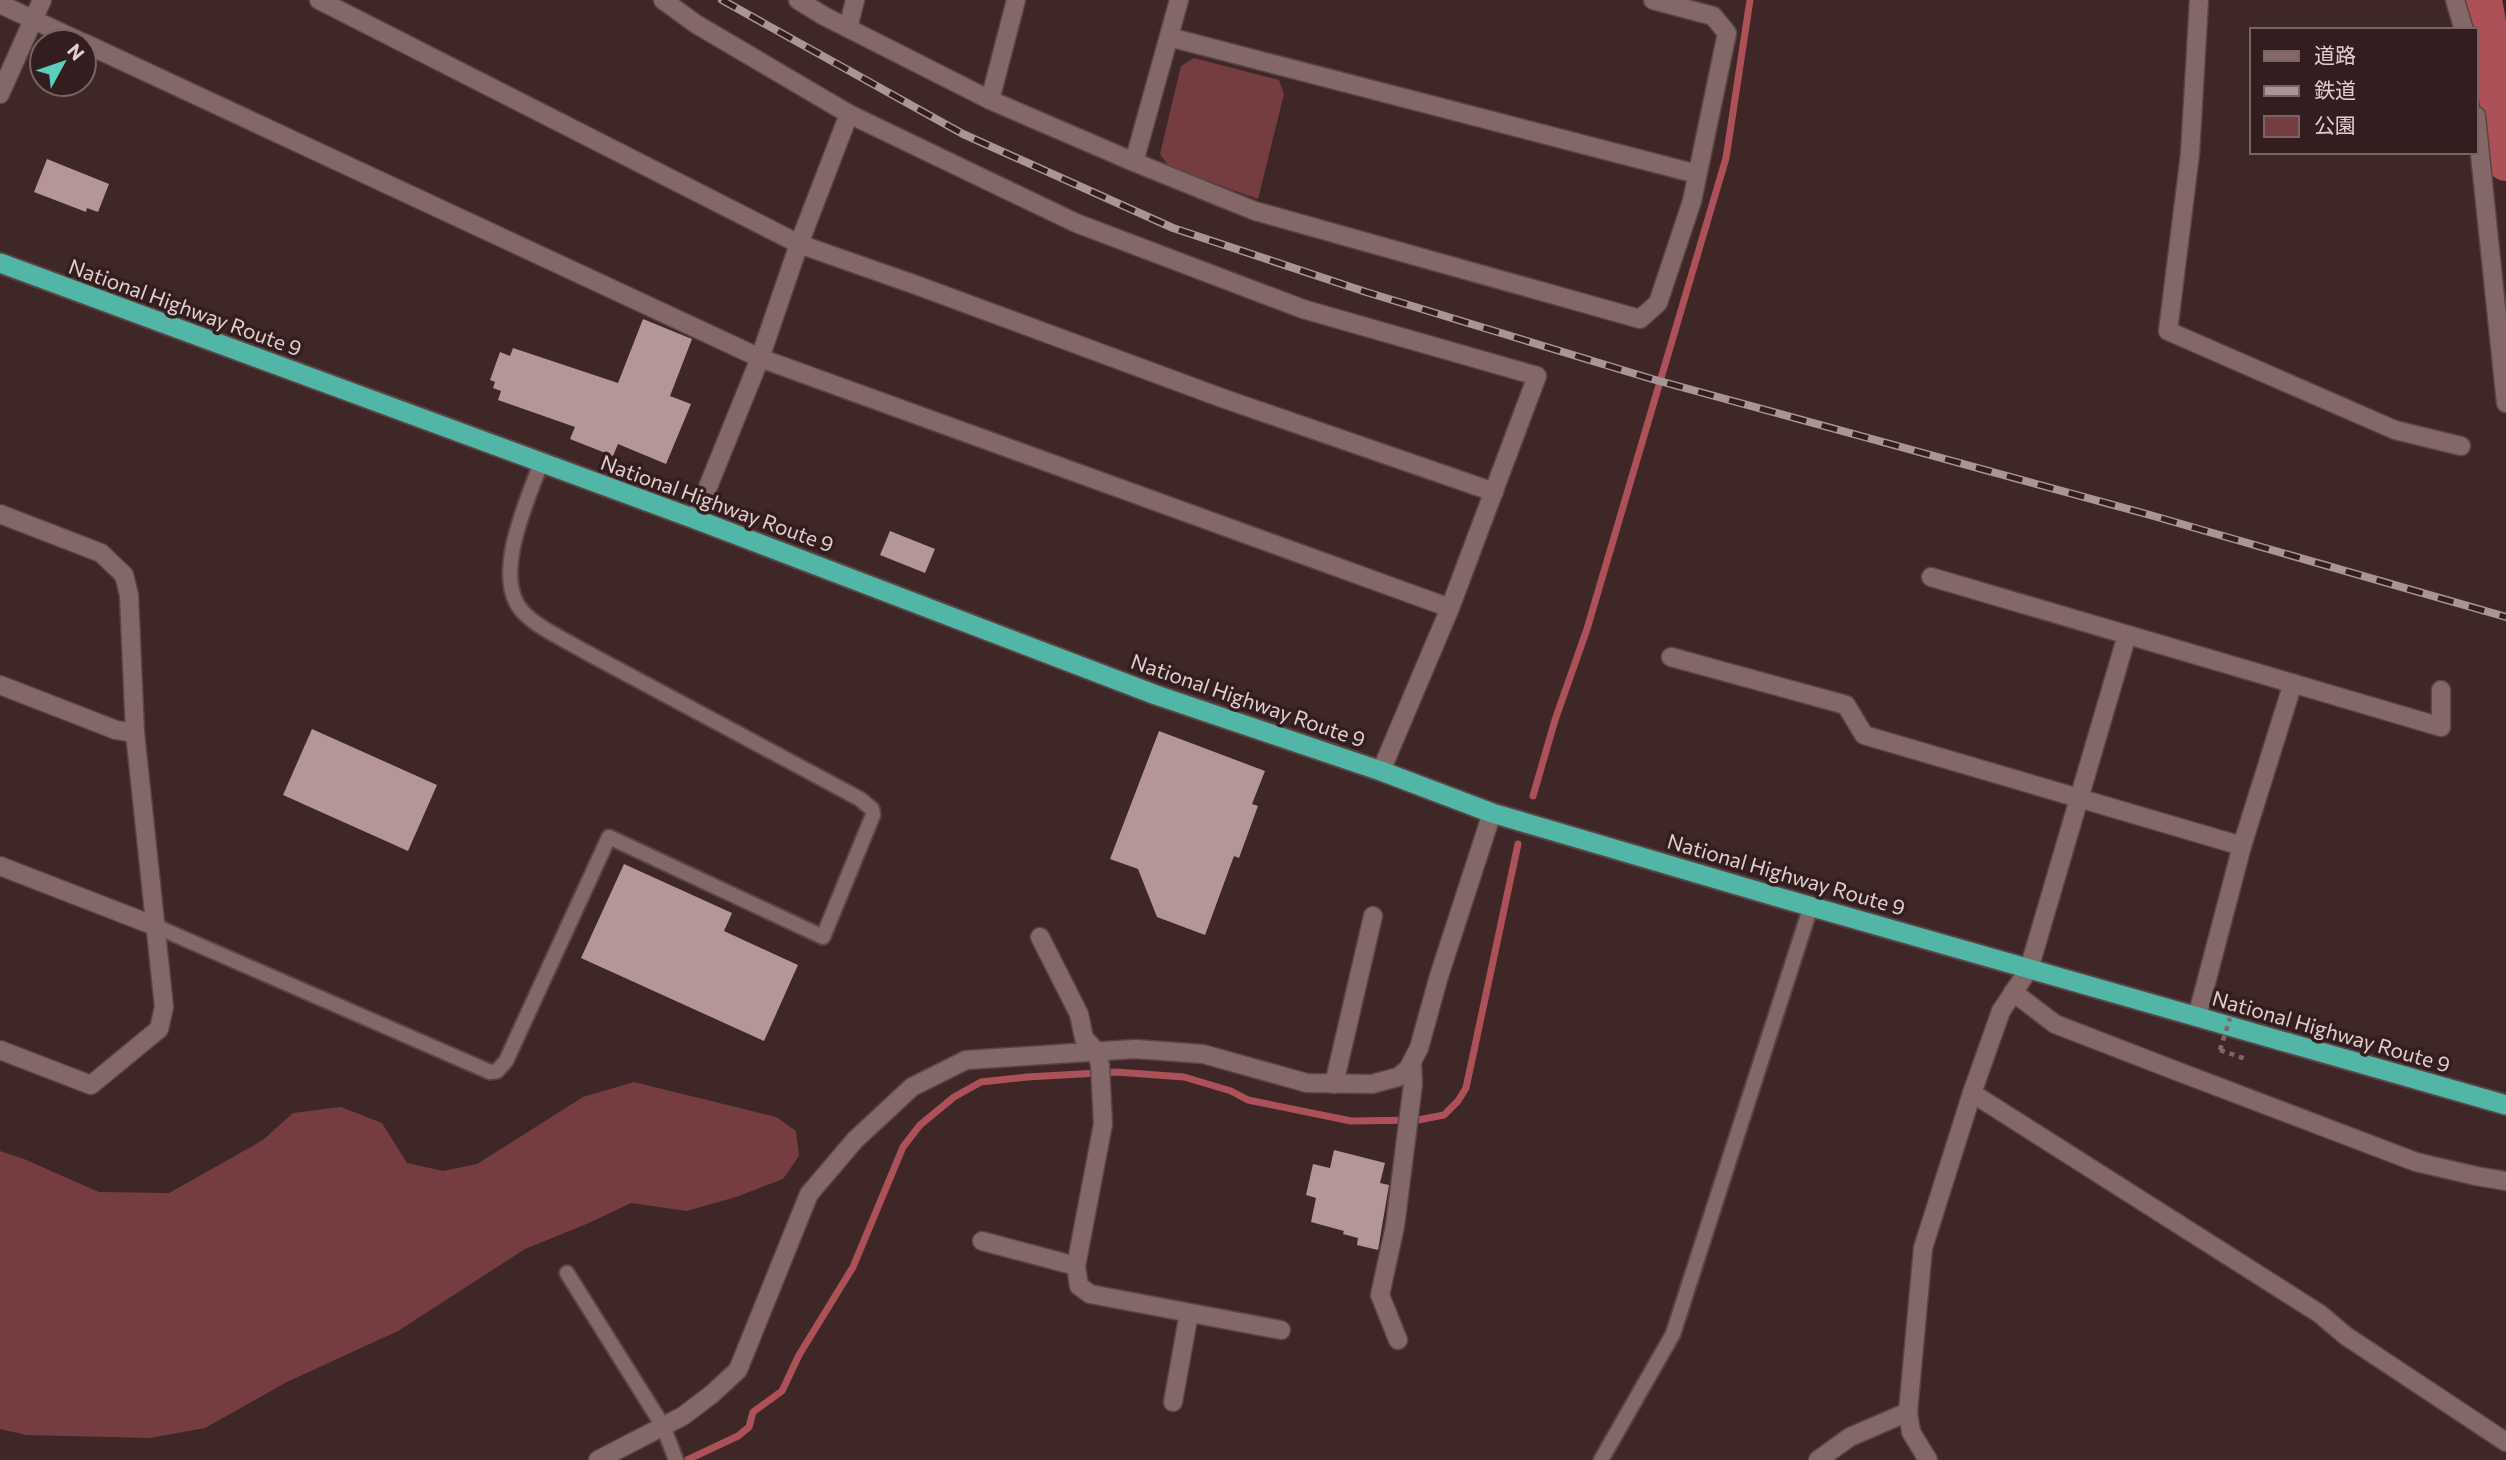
<svg xmlns="http://www.w3.org/2000/svg" width="2506" height="1460" viewBox="0 0 2506 1460" font-family="Commissioner,'Noto Sans JP',sans-serif">
	<style>
		.green { fill: #753d40 }
		.lines { fill: none; stroke-linecap: round; stroke-linejoin: round }
		.stream { stroke: #ac5158; stroke-width: 7 }
		.river { stroke: #ac5158; stroke-width: 40 }
		.building { fill: #b59696 }
		.service-casing { stroke: #594545; stroke-width: 18 }
		.minor-casing { stroke: #594545; stroke-width: 21 }
		.tertiary-casing { stroke: #594545; stroke-width: 21 }
		.trunk-casing { stroke: #594545; stroke-width: 23 }
		.path { stroke: #7d6768; stroke-width: 4.5; stroke-dasharray: 5 5; stroke-linecap: butt }
		.service { stroke: #846767; stroke-width: 14 }
		.minor { stroke: #846767; stroke-width: 18 }
		.tertiary { stroke: #846767; stroke-width: 18 }
		.trunk { stroke: #52b6a7; stroke-width: 19 }
		.rail-casing { stroke: #a99595; stroke-width: 8 }
		.rail { stroke: #341d1e; stroke-width: 5; stroke-dasharray: 16; stroke-linecap: butt }
		.path-bridge { stroke: #7d6768; stroke-width: 4.5; stroke-dasharray: 5 5; stroke-linecap: butt }
		.labels { text-anchor: middle; stroke-width: 7; stroke-linejoin: round; paint-order: stroke }
		.street-label { font-size: 21px; fill: #e0cfcf; stroke: #341d1e }
	</style>
	<rect width="100%" height="100%" fill="#3f2627"/>
	<g class="green">
		<polygon points="1194,58 1279,80 1284,94 1258,199 1169,167 1160,154 1181,66"/>
		<polygon points="634,1082 776,1117 796,1131 799,1156 783,1179 736,1197 687,1211 631,1203 589,1223 525,1249 398,1331 287,1382 205,1428 150,1438 26,1435 0,1429 0,1151 24,1159 99,1192 169,1193 263,1140 293,1113 341,1107 382,1123 407,1163 443,1171 477,1164 583,1097"/>
	</g>
	<g class="lines">
		<g class="stream">
			<polyline points="1533,796 1555,720 1587,629 1726,158 1750,0"/>
			<polyline points="687,1460 738,1436 749,1427 753,1412 782,1391 799,1355 853,1267 903,1147 920,1125 954,1097 981,1082 1027,1077 1116,1072 1184,1077 1231,1091 1248,1100 1351,1121 1418,1120 1444,1115 1458,1101 1466,1088 1518,844"/>
		</g>
		<polyline class="river" points="2482,0 2499,98 2506,161"/>
	</g>
	<g class="building">
		<polygon points="47,159 109,184 98,212 87,208 86,212 34,192"/>
		<polygon points="643,319 692,339 670,396 691,404 666,464 618,444 613,456 570,439 575,427 498,400 501,391 493,388 495,382 490,380 500,352 510,356 513,348 618,383"/>
		<polygon points="890,531 935,549 925,573 880,555"/>
		<polygon points="312,729 437,785 408,851 283,795"/>
		<polygon points="1159,731 1265,771 1252,804 1258,806 1239,858 1234,856 1205,935 1157,917 1138,869 1110,859"/>
		<polygon points="624,864 732,913 724,931 798,965 764,1041 581,958"/>
		<polygon points="1334,1150 1385,1163 1380,1183 1389,1185 1378,1250 1357,1245 1358,1238 1343,1234 1344,1231 1311,1222 1316,1198 1306,1195 1313,1164 1330,1168"/>
	</g>
	<g class="lines">
		<g class="service-casing">
			<g id="service">
				<path d="M 155,926 L 490,1072 L 497,1071 L 506,1061 L 609,837 L 823,937 L 873,815 L 872,809 L 860,799 L 582,650 C 562,638 538,628 523,612 C 491,578 527,501 541,463"/>
				<polyline points="567,1273 663,1426 676,1460"/>
				<polyline points="1601,1460 1673,1334 1811,906"/>
			</g>
		</g>
		<g class="minor-casing">
			<g id="minor">
				<polyline points="319,0 799,244 916,285 1222,398 1494,492"/>
				<polyline points="663,0 696,24 849,114 1076,223 1303,309 1537,376 1450,608 1381,771"/>
				<polyline points="798,0 824,16 990,100 1134,162 1255,211 1640,319 1658,303 1692,201 1727,33 1713,16 1653,0"/>
				<polyline points="2199,0 2190,154 2168,331 2395,430 2461,446"/>
				<polyline points="2455,0 2464,30"/>
				<polyline points="0,4 81,42"/>
				<polyline points="848,28 855,0"/>
				<polyline points="1169,37 1697,174"/>
				<polyline points="84,43 760,358 1450,608"/>
				<polyline points="0,94 42,0"/>
				<polyline points="990,100 1016,0"/>
				<polyline points="2476,116 2506,403"/>
				<polyline points="0,514 101,553 124,575 129,595 135,733 164,1007 159,1029 91,1085 0,1050"/>
				<polyline points="695,519 760,358 799,244 849,114"/>
				<polyline points="1931,577 2441,727 2441,690"/>
				<polyline points="1671,657 1846,705 1864,735 2242,846"/>
				<polyline points="0,685 116,730 135,733"/>
				<polyline points="0,866 155,926"/>
				<polyline points="1040,937 1079,1014 1084,1038 1097,1052 1100,1065 1103,1124 1076,1266 1079,1286 1090,1294 1281,1330"/>
				<polyline points="2013,992 2055,1024 2174,1070 2416,1162 2476,1176 2506,1181"/>
				<polyline points="2197,1017 2242,846 2293,683"/>
				<polyline points="1334,1084 1373,916"/>
				<polyline points="1972,1093 2320,1314 2346,1336 2506,1442"/>
				<polyline points="982,1241 1076,1266"/>
				<polyline points="1398,1340 1380,1295 1395,1226 1413,1084 1412,1063"/>
				<polyline points="1173,1402 1189,1313"/>
				<polyline points="598,1460 683,1416 712,1394 738,1370 809,1194 855,1140 912,1087 966,1060 1135,1049 1203,1054 1307,1083 1372,1084 1398,1077 1408,1069 1419,1048 1439,976 1492,813"/>
				<polyline points="1818,1460 1850,1437 1908,1412"/>
				<polyline points="1928,1460 1911,1432 1908,1412 1923,1248 1972,1093 2001,1011 2029,969 2127,635"/>
			</g>
		</g>
		<g class="tertiary-casing">
			<polyline id="tertiary" points="1134,162 1179,0"/>
		</g>
		<g class="trunk-casing">
			<polyline id="trunk" points="0,263 695,519 1156,695 1381,771 1492,813 1774,896 2506,1105"/>
		</g>
		<polyline class="path" points="2220,1050 2246,1059"/>
		<use href="#service" class="service"/>
		<use href="#minor" class="minor"/>
		<use href="#tertiary" class="tertiary"/>
		<use href="#trunk" class="trunk"/>
		<g class="rail-casing">
			<polyline id="rail" points="722,0 963,134 1173,228 1366,292 1652,379 2150,515 2506,617"/>
		</g>
		<use href="#rail" class="rail"/>
		<polyline class="path-bridge" points="2220,1050 2230,1018"/>
	</g>
	<g class="labels">
		<g class="street-label">
			<text transform="translate(185 308) rotate(20)" y="7">National Highway Route 9</text>
			<text transform="translate(717 504) rotate(20)" y="7">National Highway Route 9</text>
			<text transform="translate(1248 701) rotate(19)" y="7">National Highway Route 9</text>
			<text transform="translate(1786 875) rotate(16)" y="7">National Highway Route 9</text>
			<text transform="translate(2331 1032) rotate(16)" y="7">National Highway Route 9</text>
		</g>
	</g>
	<rect x="2250" y="28" width="228" height="126" fill="#341d1e" stroke="#796465" stroke-width="2"/>
	<rect x="2264" y="51" width="35" height="10" fill="#846767" stroke="#796465" stroke-width="2"/>
	<text x="2314" y="63" font-size="21" fill="#e0cfcf">道路</text>
	<rect x="2264" y="86" width="35" height="10" fill="#a99595" stroke="#796465" stroke-width="2"/>
	<text x="2314" y="98" font-size="21" fill="#e0cfcf">鉄道</text>
	<rect x="2264" y="116" width="35" height="21" fill="#753d40" stroke="#796465" stroke-width="2"/>
	<text x="2314" y="133" font-size="21" fill="#e0cfcf">公園</text>
	<g transform="translate(63 63) rotate(50)"><circle r="33" fill="#341d1e" stroke="#796465" stroke-width="2"/>
	<path d="M0-5L12 26L0 18L-12 26Z" fill="#5bcebc"/>
	<text y="-10" font-size="19" font-weight="bold" text-anchor="middle" fill="#e0cfcf">N</text>
	</g>
</svg>
